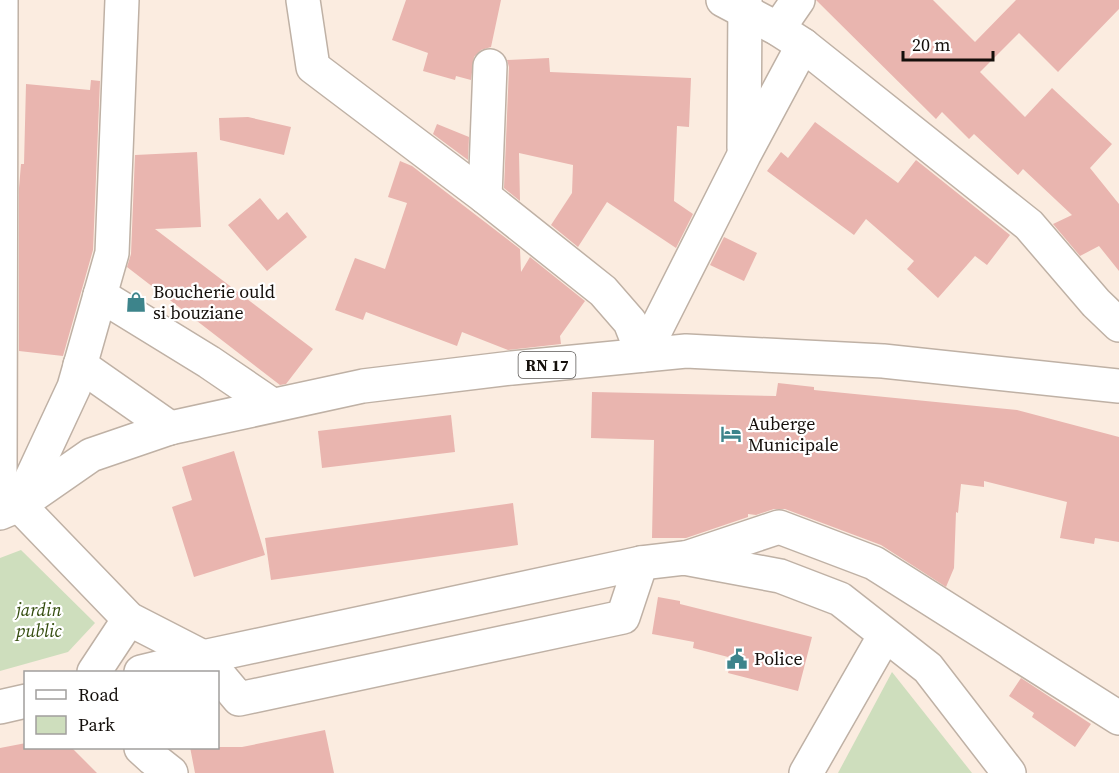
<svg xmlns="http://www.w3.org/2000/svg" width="1119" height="773" viewBox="0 0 1119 773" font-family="'Source Serif 4',serif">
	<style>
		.green { fill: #cedebd }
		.building { fill: #e9b5af }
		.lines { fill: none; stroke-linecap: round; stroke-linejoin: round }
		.minor-casing { stroke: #bfb1a5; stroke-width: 36 }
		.secondary-casing { stroke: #bfb1a5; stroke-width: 36 }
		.primary-casing { stroke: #bfb1a5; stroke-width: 36 }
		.minor { stroke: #fff; stroke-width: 33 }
		.secondary { stroke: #fff; stroke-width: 33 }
		.primary { stroke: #fff; stroke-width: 33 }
		.labels { text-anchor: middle; stroke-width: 4.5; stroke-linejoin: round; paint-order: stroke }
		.shield { fill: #fff; stroke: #5a5754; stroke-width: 1.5 }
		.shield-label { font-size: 16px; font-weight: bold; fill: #140f0b }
		.poi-label { font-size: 18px; fill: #140f0b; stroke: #fff; text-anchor: start }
		.park-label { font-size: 18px; font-style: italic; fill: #344c0e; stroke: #fff }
	</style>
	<rect width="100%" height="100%" fill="#fbece0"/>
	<g class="green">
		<polygon points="21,550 95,623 68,652 0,671 0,558"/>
		<polygon points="892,672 972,773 838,773"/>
	</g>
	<g class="building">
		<polygon points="406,0 501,0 491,47 481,50 474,57 471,80 456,76 455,80 423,71 428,53 392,40"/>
		<polygon points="816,0 933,0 975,42 1016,0 1119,0 1119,9 1058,72 1019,33 980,72 1025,117 1052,88 1112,144 1090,168 1119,204 1119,271 1099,246 1080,256 1053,224 1072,215 1023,169 1018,175 974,134 969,139 942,112 936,119"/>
		<polygon points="549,58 550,72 691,78 689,127 677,126 674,201 693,214 676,248 607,202 578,247 551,225 572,193 573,165 519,153 520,201 504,188 509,67 507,60"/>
		<polygon points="91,80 100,81 93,250 63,356 19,351 19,188 21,164 24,164 26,84 90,90"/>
		<polygon points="248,117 291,127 284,155 220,140 219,118"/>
		<polygon points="815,122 898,183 916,160 1010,235 987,265 975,256 938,298 907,269 914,261 866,219 854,235 767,171 781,152 788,158"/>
		<polygon points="437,124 469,137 468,160 433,134"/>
		<polygon points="197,152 201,227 155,229 313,349 286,384 280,385 127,267 131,254 135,155"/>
		<polygon points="400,161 412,166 520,249 521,272 530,257 585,301 560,336 561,344 508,350 462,332 457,346 366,312 363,320 335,310 355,258 385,269 407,203 388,197"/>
		<polygon points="260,198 278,220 287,212 307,237 267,271 228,225"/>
		<polygon points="724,237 757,253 744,281 710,265"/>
		<polygon points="778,383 814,387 814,390 1017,410 1119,437 1119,542 1095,538 1094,544 1060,538 1067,502 984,481 984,487 961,484 958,513 956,512 954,568 946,587 881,545 785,509 774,509 756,515 748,514 748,517 686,538 652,538 654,440 591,438 592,392 776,396"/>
		<polygon points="451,415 455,452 322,468 318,431"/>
		<polygon points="234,451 265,555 194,577 172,507 192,500 182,467"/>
		<polygon points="513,503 518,545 271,580 265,538"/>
		<polygon points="658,597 680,601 680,604 812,637 798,691 728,673 732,658 693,648 694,642 652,634"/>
		<polygon points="1021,678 1091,724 1075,747 1032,717 1034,713 1009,696"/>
		<polygon points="325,730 334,773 195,773 190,747 242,747"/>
		<polygon points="26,743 26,747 71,747 97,773 0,773 0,748"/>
	</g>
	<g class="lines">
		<g class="minor-casing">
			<g id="minor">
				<polyline points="122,0 112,253 74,387 19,505 129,619 203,657 208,664"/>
				<polyline points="303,0 313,67 485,197 603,291 630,322 643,355"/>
				<polyline points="778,29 798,0"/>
				<polyline points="803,45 1029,225 1096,303 1119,325"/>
				<polyline points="744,148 745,0"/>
				<polyline points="485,197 490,66"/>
				<polyline points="100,295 209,362 272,405"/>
				<polyline points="643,355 744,155 803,45 778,29 723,0"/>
				<polyline points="80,365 170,428"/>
				<polyline points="0,474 1,0"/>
				<polyline points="686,558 779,527 874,563 1119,718"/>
				<polyline points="94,672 129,619"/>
				<polyline points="141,672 203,657 641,563 684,558 780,576 840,599 928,668 1009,773"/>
				<polyline points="218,674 239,699 623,617 641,563"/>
				<polyline points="0,707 26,701"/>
				<polyline points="141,748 152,758 171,773"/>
				<polyline points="806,773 885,635"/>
			</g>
		</g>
		<g class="secondary-casing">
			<polyline id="secondary" points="0,484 19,505"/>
		</g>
		<g class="primary-casing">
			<polyline id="primary" points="0,513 19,505 91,455 170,428 363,386 512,368 686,351 883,361 1119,386"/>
		</g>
		<use href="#minor" class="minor"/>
		<use href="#secondary" class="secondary"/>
		<use href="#primary" class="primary"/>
	</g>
	<defs>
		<g id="shop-bare" transform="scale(1.62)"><path d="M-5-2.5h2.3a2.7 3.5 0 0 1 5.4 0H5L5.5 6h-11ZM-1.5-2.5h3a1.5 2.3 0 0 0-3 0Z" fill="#3d848b" stroke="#fff" stroke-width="2.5" paint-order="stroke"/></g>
		<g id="hotel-bare" transform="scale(1.62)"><path d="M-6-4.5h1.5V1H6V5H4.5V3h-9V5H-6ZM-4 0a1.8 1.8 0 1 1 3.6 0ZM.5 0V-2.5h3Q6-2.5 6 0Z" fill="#3d848b" stroke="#fff" stroke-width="2.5" paint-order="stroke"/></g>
		<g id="civic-bare" transform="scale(1.62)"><path d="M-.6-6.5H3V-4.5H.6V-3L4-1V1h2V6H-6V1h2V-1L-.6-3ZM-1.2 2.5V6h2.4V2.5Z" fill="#3d848b" stroke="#fff" stroke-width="2.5" paint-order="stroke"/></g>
	</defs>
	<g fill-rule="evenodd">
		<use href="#shop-bare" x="136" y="302"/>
		<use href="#hotel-bare" x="731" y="434"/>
		<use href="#civic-bare" x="737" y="659"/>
	</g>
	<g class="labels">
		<rect class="shield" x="518.5" y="352" width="57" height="26" rx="4.5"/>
		<g class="shield-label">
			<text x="547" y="371">RN 17</text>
		</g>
		<g class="poi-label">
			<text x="153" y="298">Boucherie ould<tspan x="153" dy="21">si bouziane</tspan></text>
			<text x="748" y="430">Auberge<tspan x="748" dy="21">Municipale</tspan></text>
			<text x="754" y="665">Police</text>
		</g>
		<g class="park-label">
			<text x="39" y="616">jardin<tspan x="39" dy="21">public</tspan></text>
		</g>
	</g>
	<rect x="24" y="671" width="195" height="78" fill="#ffffff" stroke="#a19f9d" stroke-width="1.5"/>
	<rect x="36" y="690" width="30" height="9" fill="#ffffff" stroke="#a19f9d" stroke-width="1.5"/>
	<text x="78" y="701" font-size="18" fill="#140f0b">Road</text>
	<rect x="36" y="716" width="30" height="18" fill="#cedebd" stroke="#a19f9d" stroke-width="1.5"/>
	<text x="78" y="731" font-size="18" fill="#140f0b">Park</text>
	<path d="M903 51v9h90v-9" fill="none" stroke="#140f0b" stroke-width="3"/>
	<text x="912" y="51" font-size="18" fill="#140f0b" stroke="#ffffff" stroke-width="4.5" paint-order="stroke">20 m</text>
</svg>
